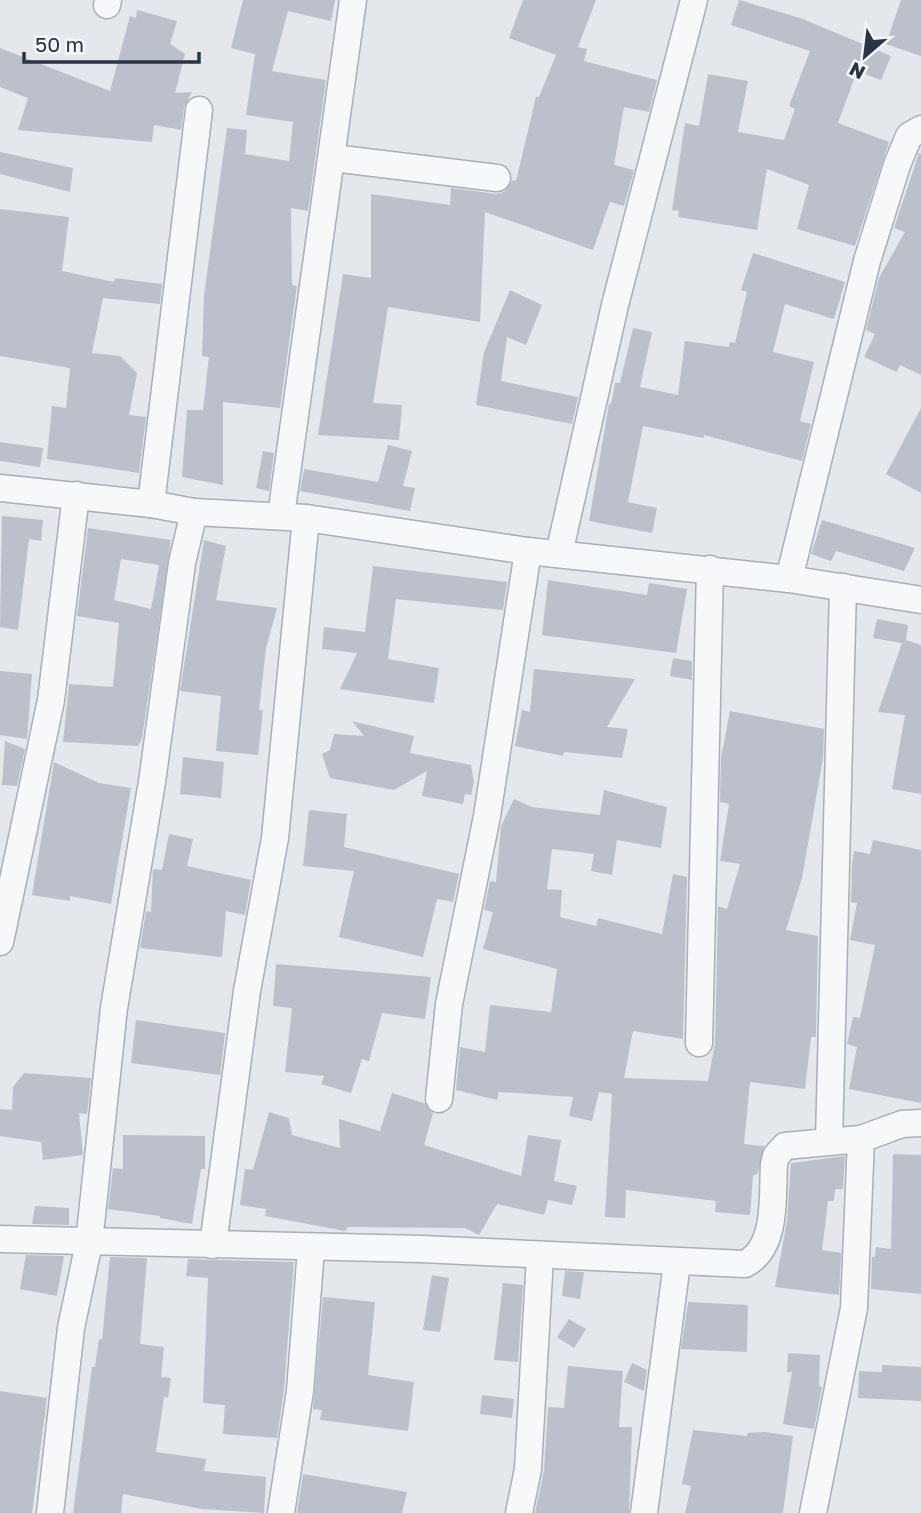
<svg xmlns="http://www.w3.org/2000/svg" width="921" height="1513" viewBox="0 0 921 1513" font-family="'Golos Text',sans-serif">
	<style>
		.building { fill: #bbc0ca; fill-rule: evenodd }
		.lines { fill: none; stroke-linecap: round; stroke-linejoin: round }
		.minor-casing { stroke: #a9aeb7; stroke-width: 29 }
		.minor { stroke: #f7f8fa; stroke-width: 26 }
	</style>
	<rect width="100%" height="100%" fill="#e4e7ec"/>
	<g class="building">
		<polygon points="243,0 335,0 331,21 288,11 272,71 326,80 308,211 291,208 292,285 297,286 280,408 223,402 223,485 182,477 187,410 203,410 209,357 202,356 204,295 227,128 247,130 245,154 289,161 293,122 246,115 255,54 231,48"/>
		<polygon points="523,0 596,0 578,47 587,49 584,61 657,80 649,112 624,107 614,165 634,170 624,206 610,202 593,250 485,212 480,322 388,307 373,403 402,405 399,440 318,435 343,274 371,278 371,194 450,205 451,188 496,194 504,192 513,180 516,181 536,97 539,97 556,55 509,38"/>
		<polygon points="739,0 803,19 891,56 881,80 857,71 838,123 889,142 855,246 797,229 809,185 767,169 757,230 678,217 679,211 672,210 685,123 699,126 708,74 748,81 738,132 784,140 795,109 789,106 810,51 731,25"/>
		<polygon points="901,0 921,0 921,56 886,44"/>
		<polygon points="137,10 177,21 170,44 185,54 175,93 192,92 184,107 181,130 154,125 152,142 18,130 28,98 0,87 0,48 110,91 130,16 136,18"/>
		<polygon points="0,152 73,168 70,192 0,174"/>
		<polygon points="919,153 921,154 921,375 900,365 897,372 864,357 875,334 866,330 879,278 905,232 894,228"/>
		<polygon points="0,209 69,217 62,271 114,282 115,278 162,284 160,304 103,298 92,353 120,356 137,373 129,415 146,417 139,473 47,459 52,406 66,408 70,368 0,356"/>
		<polygon points="753,253 845,282 834,319 785,304 773,352 814,362 800,421 811,424 802,461 704,435 704,438 643,426 628,502 657,508 652,533 589,521 609,404 611,404 615,383 620,383 633,328 652,332 640,387 678,395 685,341 729,347 730,342 735,343 747,292 741,290"/>
		<polygon points="510,290 542,305 526,345 507,337 501,381 578,397 572,424 476,405 484,352"/>
		<polygon points="921,408 921,493 886,474"/>
		<polygon points="0,442 43,448 40,467 0,461"/>
		<polygon points="388,445 412,451 403,486 415,488 410,511 300,491 304,469 378,482"/>
		<polygon points="263,451 274,453 269,491 256,488"/>
		<polygon points="2,516 43,520 41,541 29,539 18,630 0,627"/>
		<polygon points="822,520 915,548 904,571 836,551 831,561 811,554"/>
		<path d="M 88,528 L 171,540 L 142,739 L 138,746 L 63,742 L 69,684 L 113,687 L 119,623 L 77,616 ZM 121,559 L 159,565 L 151,609 L 114,600 Z"/>
		<polygon points="204,540 226,546 216,600 277,608 266,648 259,710 263,710 258,755 216,751 221,696 180,691"/>
		<polygon points="373,566 507,582 503,610 396,599 388,659 439,668 434,703 340,689 357,653 322,649 324,627 365,632"/>
		<polygon points="548,580 647,595 649,583 687,589 676,653 542,635"/>
		<polygon points="877,619 908,625 906,640 921,645 921,794 892,789 905,715 878,712 902,643 873,638"/>
		<polygon points="673,658 692,661 692,680 670,676"/>
		<polygon points="534,669 635,679 607,727 628,729 622,758 564,752 563,756 515,746 522,710 530,712"/>
		<polygon points="0,671 32,674 27,739 0,735"/>
		<polygon points="730,711 824,729 823,758 802,878 786,930 818,936 816,1037 811,1037 805,1089 750,1082 744,1144 764,1146 758,1173 753,1176 750,1215 715,1212 716,1201 626,1190 625,1218 605,1217 612,1094 599,1092 592,1121 569,1116 573,1097 499,1092 497,1100 456,1090 460,1047 485,1052 490,1005 551,1012 557,969 483,949 493,912 484,910 490,881 496,882 501,826 514,799 532,807 600,815 604,790 667,807 661,848 617,840 612,875 591,871 594,854 552,849 547,889 562,890 560,917 596,926 598,918 662,934 673,874 687,877 683,1039 633,1031 624,1078 708,1081 715,1043 718,906 727,909 740,864 720,861 729,804 720,802 721,758"/>
		<polygon points="352,721 414,736 410,753 471,765 474,782 471,795 465,794 463,804 422,796 427,771 394,790 330,778 322,754 330,750 334,734 364,736"/>
		<polygon points="5,741 25,749 17,786 2,785"/>
		<polygon points="183,757 224,762 221,798 180,794"/>
		<polygon points="54,762 99,783 131,788 111,904 70,896 70,901 32,895"/>
		<polygon points="309,810 347,814 344,847 459,874 453,902 437,899 423,957 339,937 354,871 303,866"/>
		<polygon points="169,834 193,839 187,866 251,880 245,915 226,911 222,957 140,948 146,911 151,912 153,869 162,870"/>
		<polygon points="873,840 921,850 921,1103 849,1089 857,1047 847,1044 853,1017 860,1018 875,945 850,940 857,903 851,902 852,864 854,851 870,854"/>
		<polygon points="276,964 431,977 425,1019 382,1013 369,1061 362,1059 351,1093 321,1084 324,1076 285,1072 292,1008 273,1006"/>
		<polygon points="136,1020 225,1033 220,1075 131,1063"/>
		<polygon points="24,1073 91,1078 87,1114 79,1113 83,1155 43,1160 41,1142 0,1136 0,1109 12,1110 13,1087"/>
		<polygon points="392,1093 424,1103 433,1113 424,1145 521,1176 528,1135 561,1140 554,1181 577,1186 572,1205 548,1200 544,1215 497,1204 479,1235 465,1228 348,1227 345,1231 265,1216 266,1209 240,1205 245,1169 253,1170 269,1112 289,1118 292,1135 340,1148 339,1119 380,1131"/>
		<polygon points="123,1135 205,1136 205,1169 201,1169 192,1224 160,1218 160,1216 108,1209 113,1168 123,1169"/>
		<polygon points="893,1154 921,1155 921,1294 871,1289 872,1257 875,1257 876,1247 891,1249"/>
		<polygon points="845,1156 843,1189 835,1189 834,1201 828,1201 822,1250 841,1253 839,1295 775,1287 787,1221 791,1163"/>
		<polygon points="35,1206 69,1208 69,1225 32,1224"/>
		<polygon points="26,1255 64,1256 57,1296 20,1289"/>
		<polygon points="110,1257 147,1258 140,1344 164,1347 161,1377 171,1378 168,1398 164,1397 156,1452 206,1459 204,1471 266,1477 264,1513 202,1509 123,1494 121,1513 73,1513 92,1367 95,1367 99,1339 102,1340"/>
		<polygon points="188,1259 294,1262 284,1389 277,1438 223,1434 225,1405 203,1403 208,1278 186,1276"/>
		<polygon points="565,1271 584,1272 580,1299 562,1296"/>
		<polygon points="432,1275 449,1278 440,1332 423,1330"/>
		<polygon points="503,1283 523,1285 518,1362 494,1360"/>
		<polygon points="323,1297 375,1302 368,1375 414,1382 408,1431 320,1420 322,1410 313,1409"/>
		<polygon points="688,1302 748,1305 747,1352 681,1349"/>
		<polygon points="569,1319 586,1329 574,1348 557,1337"/>
		<polygon points="788,1353 820,1355 819,1386 822,1387 814,1429 783,1424 792,1372 787,1372"/>
		<polygon points="632,1363 647,1370 644,1391 624,1382"/>
		<polygon points="882,1365 921,1367 921,1401 858,1398 859,1371 882,1372"/>
		<polygon points="568,1366 623,1371 619,1427 632,1427 629,1513 535,1513 544,1470 548,1407 564,1408"/>
		<polygon points="0,1391 47,1398 32,1513 0,1513"/>
		<polygon points="482,1395 514,1399 512,1418 480,1414"/>
		<polygon points="693,1430 747,1436 747,1433 765,1432 793,1436 783,1513 685,1513 691,1486 682,1484"/>
		<polygon points="303,1474 407,1492 402,1513 297,1513"/>
	</g>
	<g class="lines">
		<g class="minor-casing">
			<g id="minor">
				<polyline points="107,5 108,0"/>
				<polyline points="333,158 497,178"/>
				<polyline points="0,488 151,504 194,512 306,518 528,551 789,579 921,600"/>
				<polyline points="151,504 199,110"/>
				<polyline points="281,516 353,0"/>
				<polyline points="559,554 615,305 694,0"/>
				<polyline points="789,579 867,261 897,165 909,136 921,129"/>
				<polyline points="0,942 51,700 76,495"/>
				<polyline points="699,1043 710,569"/>
				<polyline points="439,1099 449,1004 487,816 528,551"/>
				<polyline points="829,1141 843,587"/>
				<path d="M 0,1239 L 421,1249 L 745,1264 C 778,1247 772,1196 774,1164 L 776,1156 L 785,1146 L 861,1139 L 902,1124 L 921,1123"/>
				<polyline points="213,1245 247,991 275,838 306,518"/>
				<polyline points="50,1513 71,1328 89,1243 114,1008 152,782 182,563 194,512"/>
				<polyline points="281,1513 300,1391 311,1249"/>
				<polyline points="519,1513 528,1469 540,1256"/>
				<polyline points="644,1513 677,1263"/>
				<polyline points="813,1513 854,1308 861,1139"/>
			</g>
		</g>
		<use href="#minor" class="minor"/>
	</g>
	<g transform="translate(865 56) rotate(208)" stroke="#f4f6f9" stroke-width="5" paint-order="stroke">
	<path d="M0-5L12 26L0 18L-12 26Z" fill="#2b3445"/>
	<text y="-10" font-size="19" font-weight="bold" text-anchor="middle" fill="#2b3445">N</text>
	</g>
	<path d="M24 52v10h175v-10" fill="none" stroke="#2b3445" stroke-width="3.5"/>
	<text x="35" y="52" font-size="21" fill="#2b3445" stroke="#f4f6f9" stroke-width="5" paint-order="stroke">50 m</text>
</svg>
